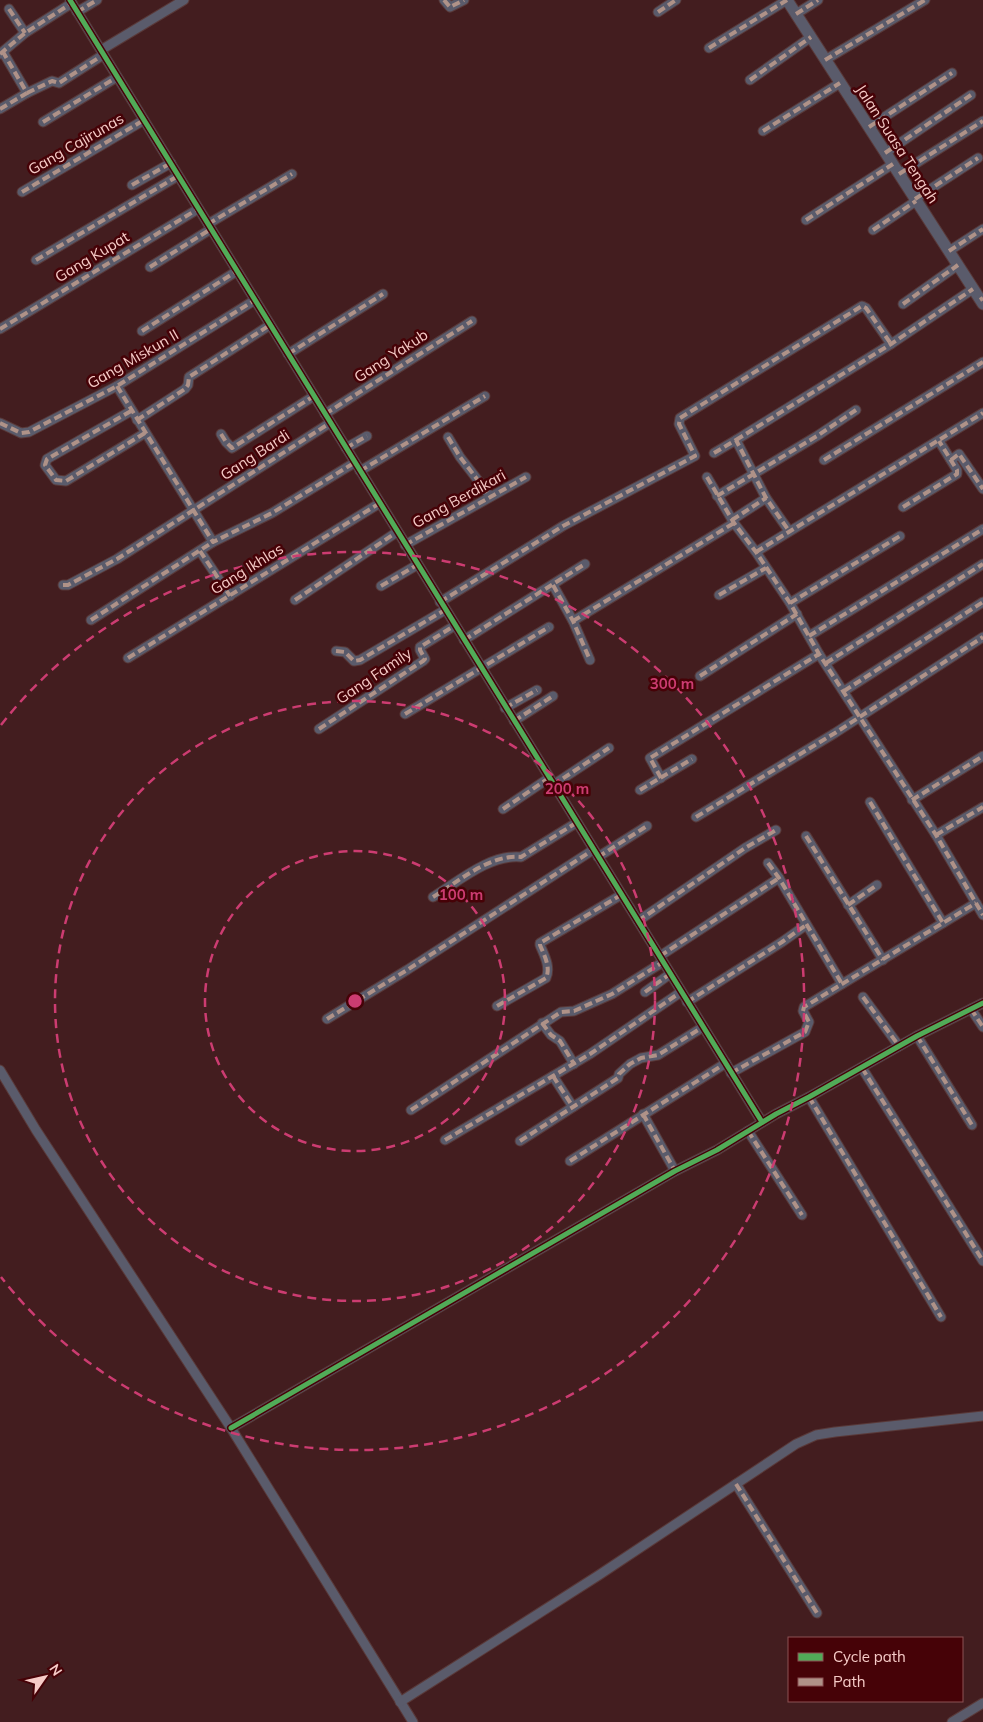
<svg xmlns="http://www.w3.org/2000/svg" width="983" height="1722" viewBox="0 0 983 1722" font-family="Mulish,sans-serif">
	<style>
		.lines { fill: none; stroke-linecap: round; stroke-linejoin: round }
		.minor-casing { stroke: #593939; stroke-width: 11 }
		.tertiary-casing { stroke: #593939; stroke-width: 13 }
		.minor { stroke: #5a5b6b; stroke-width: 9 }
		.tertiary { stroke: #5a5b6b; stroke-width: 11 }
		.quiet { stroke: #af9288; stroke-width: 4; stroke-dasharray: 8 4; stroke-linecap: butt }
		.cycleway-casing { stroke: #460207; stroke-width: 8 }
		.cycleway { stroke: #51ab58; stroke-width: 5 }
		.ring { fill: none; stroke: #cc3c71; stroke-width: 2.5; stroke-dasharray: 9 6 }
		.labels { text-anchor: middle; stroke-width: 5; stroke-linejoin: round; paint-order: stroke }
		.street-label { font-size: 15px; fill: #f6cbc7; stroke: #460207 }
		.centre { fill: #cc3c71; stroke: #460207; stroke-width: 2.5 }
		.ring-label { font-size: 15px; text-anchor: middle; font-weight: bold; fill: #cc3c71; stroke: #460207; stroke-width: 5; stroke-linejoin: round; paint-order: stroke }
	</style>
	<rect width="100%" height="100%" fill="#431d1f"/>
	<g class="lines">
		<g class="minor-casing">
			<g id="minor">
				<polyline points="70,0 762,1122"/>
				<polyline points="444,0 450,7 464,0"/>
				<polyline points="9,9 25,33"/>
				<polyline points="77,12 97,0"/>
				<polyline points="658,12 676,0"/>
				<polyline points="796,14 818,0"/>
				<polyline points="709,48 787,0"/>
				<polyline points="101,50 184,0"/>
				<polyline points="0,54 25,33 72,3"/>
				<polyline points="825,60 925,0"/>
				<polyline points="750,80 811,37"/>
				<polyline points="27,93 52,81 59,83 103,55"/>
				<polyline points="0,109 27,93 3,52"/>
				<polyline points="43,122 117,77"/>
				<polyline points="869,127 952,73"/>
				<polyline points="763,131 840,83"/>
				<polyline points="885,153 971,95"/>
				<polyline points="899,174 983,121"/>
				<polyline points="132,185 171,163"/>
				<polyline points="22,192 144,120"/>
				<polyline points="915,199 978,158"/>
				<polyline points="806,220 893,164"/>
				<polyline points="208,224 292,174"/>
				<polyline points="873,230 916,201"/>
				<polyline points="949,251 983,229"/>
				<polyline points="36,260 178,176"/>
				<polyline points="150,267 211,229"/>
				<polyline points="903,304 958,265"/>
				<polyline points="0,329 198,209"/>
				<polyline points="142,331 237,271"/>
				<polyline points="288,354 383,294"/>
				<polyline points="117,386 213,542 272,513 354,463"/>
				<polyline points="131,411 47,459 45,465 56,480 66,481 145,433"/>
				<polyline points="325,414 472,321"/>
				<polyline points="137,420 185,389 188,385 189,377 270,325"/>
				<polyline points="0,423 21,433 29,432 117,386 255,300"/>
				<polyline points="221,434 226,442 232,448 314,396"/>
				<polyline points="448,437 460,457 490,496"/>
				<polyline points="736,440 891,344 973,289"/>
				<polyline points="346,448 367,436"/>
				<polyline points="714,453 736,440 766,498 789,531"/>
				<polyline points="824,460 983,362"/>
				<polyline points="951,460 959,454 983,489"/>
				<polyline points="360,471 485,396"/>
				<polyline points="707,477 734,523 756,552 790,603 819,654 936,835 983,915"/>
				<polyline points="717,496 817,436 856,410"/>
				<polyline points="903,507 957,474 957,470 939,441"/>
				<polyline points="732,520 766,498"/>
				<polyline points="405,545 526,477"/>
				<polyline points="200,551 230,596"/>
				<polyline points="756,552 983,413"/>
				<polyline points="63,585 68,585 117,559 330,423"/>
				<polyline points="553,585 573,621 590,660"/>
				<polyline points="381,586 417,565"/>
				<polyline points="719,595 766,568"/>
				<polyline points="295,600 397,532"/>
				<polyline points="440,602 563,526 695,456 679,424 680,418 862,306 866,308 891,344"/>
				<polyline points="790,603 900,536"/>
				<polyline points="91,620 213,542"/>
				<polyline points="573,621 734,523"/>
				<polyline points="809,636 983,529"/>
				<polyline points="464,640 585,564"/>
				<polyline points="336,651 345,652 354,661 360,660 445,610"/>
				<polyline points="128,658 380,503"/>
				<polyline points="826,663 983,564"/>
				<polyline points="700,676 797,614"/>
				<polyline points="844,691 983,602"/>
				<polyline points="505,708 537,690"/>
				<polyline points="405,714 549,627"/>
				<polyline points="514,721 553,696"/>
				<polyline points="319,729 423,661 425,659 420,650 420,647 454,626"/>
				<polyline points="661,778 650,758 819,654"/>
				<polyline points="553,785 609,748"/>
				<polyline points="640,790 692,759"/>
				<polyline points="912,800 983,756"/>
				<polyline points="870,802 943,923"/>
				<polyline points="503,809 549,778"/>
				<polyline points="696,817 835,733 983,637"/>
				<polyline points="936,835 983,807"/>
				<polyline points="806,836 883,960"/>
				<polyline points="598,857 647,826"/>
				<polyline points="768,863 779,878 842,984"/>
				<path d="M 433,897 C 459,881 490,854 521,857 L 576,823"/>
				<polyline points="848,905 877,885"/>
				<polyline points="638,921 745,848 776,830"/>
				<polyline points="660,956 779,878"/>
				<polyline points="645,992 670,974"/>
				<polyline points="863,997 899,1046"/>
				<polyline points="687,1002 782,942 806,925"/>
				<path d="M 497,1006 L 546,978 C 551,967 544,955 540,945 L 540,943 L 621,895"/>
				<polyline points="971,1009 983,1027"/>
				<polyline points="327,1019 407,970 593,850"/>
				<polyline points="542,1023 551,1035 560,1041 574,1064"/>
				<polyline points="917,1036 972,1125"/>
				<polyline points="862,1068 983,1261"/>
				<polyline points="0,1070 36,1130 231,1428 413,1722"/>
				<polyline points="731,1073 805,1032 809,1022 803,1011 804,1007 976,903"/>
				<polyline points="553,1076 573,1107"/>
				<polyline points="809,1097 941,1317"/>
				<polyline points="411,1110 561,1012 574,1011 612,994 663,962"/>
				<polyline points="643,1114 675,1171"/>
				<polyline points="748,1131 802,1215"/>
				<polyline points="445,1140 590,1054 681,992"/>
				<polyline points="520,1141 618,1078 619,1074 630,1064 641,1058 658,1055 703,1027"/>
				<polyline points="570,1161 726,1063"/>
				<polyline points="231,1428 675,1171 717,1150 776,1114 809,1097 917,1036 983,1003"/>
				<polyline points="736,1484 817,1613"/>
				<polyline points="400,1702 599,1575 796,1444 816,1435 835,1432 983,1416"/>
				<polyline points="952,1722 983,1703"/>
			</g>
		</g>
		<g class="tertiary-casing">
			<polyline id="tertiary" points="787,0 983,304"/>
		</g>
		<use href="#minor" class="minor"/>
		<use href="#tertiary" class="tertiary"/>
		<g class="quiet">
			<polyline points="444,0 450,7 464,0"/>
			<polyline points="9,9 25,33"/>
			<polyline points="77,12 97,0"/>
			<polyline points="658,12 676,0"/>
			<polyline points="796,14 818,0"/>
			<polyline points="709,48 787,0"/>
			<polyline points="0,54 25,33 72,3"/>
			<polyline points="825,60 925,0"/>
			<polyline points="750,80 811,37"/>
			<polyline points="27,93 52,81 59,83 103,55"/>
			<polyline points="0,109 27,93 3,52"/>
			<polyline points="43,122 117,77"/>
			<polyline points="869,127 952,73"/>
			<polyline points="763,131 840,83"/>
			<polyline points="885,153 971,95"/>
			<polyline points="899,174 983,121"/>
			<polyline points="132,185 171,163"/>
			<polyline points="22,192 144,120"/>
			<polyline points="915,199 978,158"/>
			<polyline points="806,220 893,164"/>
			<polyline points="208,224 292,174"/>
			<polyline points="873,230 916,201"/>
			<polyline points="949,251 983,229"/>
			<polyline points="36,260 178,176"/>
			<polyline points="150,267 211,229"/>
			<polyline points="980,300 983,298"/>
			<polyline points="903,304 958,265"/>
			<polyline points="0,329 198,209"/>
			<polyline points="142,331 237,271"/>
			<polyline points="288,354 383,294"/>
			<polyline points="117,386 213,542 272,513 354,463"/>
			<polyline points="131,411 47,459 45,465 56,480 66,481 145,433"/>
			<polyline points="325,414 472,321"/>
			<polyline points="137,420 185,389 188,385 189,377 270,325"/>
			<polyline points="0,423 21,433 29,432 117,386 255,300"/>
			<polyline points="221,434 226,442 232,448 314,396"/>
			<polyline points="448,437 460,457 490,496"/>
			<polyline points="736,440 891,344 973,289"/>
			<polyline points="346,448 367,436"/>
			<polyline points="714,453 736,440 766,498 789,531"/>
			<polyline points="824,460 983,362"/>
			<polyline points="951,460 959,454 983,489"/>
			<polyline points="360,471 485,396"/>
			<polyline points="707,477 734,523 756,552 790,603 819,654 936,835 983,915"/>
			<polyline points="717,496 817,436 856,410"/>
			<polyline points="903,507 957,474 957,470 939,441"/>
			<polyline points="732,520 766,498"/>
			<polyline points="405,545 526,477"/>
			<polyline points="200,551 230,596"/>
			<polyline points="756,552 983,413"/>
			<polyline points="63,585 68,585 117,559 330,423"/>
			<polyline points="553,585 573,621 590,660"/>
			<polyline points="381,586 417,565"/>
			<polyline points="719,595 766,568"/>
			<polyline points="295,600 397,532"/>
			<polyline points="440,602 563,526 695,456 679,424 680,418 862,306 866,308 891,344"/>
			<polyline points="790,603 900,536"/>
			<polyline points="91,620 213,542"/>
			<polyline points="573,621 734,523"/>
			<polyline points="809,636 983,529"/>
			<polyline points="464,640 585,564"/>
			<polyline points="336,651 345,652 354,661 360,660 445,610"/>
			<polyline points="128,658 380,503"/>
			<polyline points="826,663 983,564"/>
			<polyline points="700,676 797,614"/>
			<polyline points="844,691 983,602"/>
			<polyline points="505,708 537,690"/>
			<polyline points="405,714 549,627"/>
			<polyline points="514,721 553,696"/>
			<polyline points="319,729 423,661 425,659 420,650 420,647 454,626"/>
			<polyline points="661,778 650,758 819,654"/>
			<polyline points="553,785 609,748"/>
			<polyline points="640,790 692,759"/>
			<polyline points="912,800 983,756"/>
			<polyline points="870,802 943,923"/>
			<polyline points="503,809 549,778"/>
			<polyline points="696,817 835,733 983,637"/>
			<polyline points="936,835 983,807"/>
			<polyline points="806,836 883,960"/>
			<polyline points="598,857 647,826"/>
			<polyline points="768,863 779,878 842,984"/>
			<path d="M 433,897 C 459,881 490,854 521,857 L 576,823"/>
			<polyline points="848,905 877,885"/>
			<polyline points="638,921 745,848 776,830"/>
			<polyline points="660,956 779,878"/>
			<polyline points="645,992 670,974"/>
			<polyline points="863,997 899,1046"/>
			<polyline points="687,1002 782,942 806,925"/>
			<path d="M 497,1006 L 546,978 C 551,967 544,955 540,945 L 540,943 L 621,895"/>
			<polyline points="971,1009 983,1027"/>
			<polyline points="327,1019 407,970 593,850"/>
			<polyline points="542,1023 551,1035 560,1041 574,1064"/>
			<polyline points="917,1036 972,1125"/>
			<polyline points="862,1068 983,1261"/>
			<polyline points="731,1073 805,1032 809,1022 803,1011 804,1007 976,903"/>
			<polyline points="553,1076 573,1107"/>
			<polyline points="809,1097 941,1317"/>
			<polyline points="411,1110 561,1012 574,1011 612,994 663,962"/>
			<polyline points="643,1114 675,1171"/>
			<polyline points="748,1131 802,1215"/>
			<polyline points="445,1140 590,1054 681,992"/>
			<polyline points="520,1141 618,1078 619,1074 630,1064 641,1058 658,1055 703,1027"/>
			<polyline points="570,1161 726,1063"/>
			<polyline points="736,1484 817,1613"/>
		</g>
		<g class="cycleway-casing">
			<g id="cycleway">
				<polyline points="70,0 762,1122"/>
				<polyline points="231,1428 675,1171 717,1150 776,1114 809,1097 917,1036 983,1003"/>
			</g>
		</g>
		<use href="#cycleway" class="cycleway"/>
	</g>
	<g class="ring">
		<circle cx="355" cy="1001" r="150"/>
		<circle cx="355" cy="1001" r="300"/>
		<path d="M1 725A449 449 0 1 1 1 1277"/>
	</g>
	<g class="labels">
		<g class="street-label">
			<text transform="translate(76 144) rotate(-30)" y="5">Gang Cajirunas</text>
			<text transform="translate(897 144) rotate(57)" y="5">Jalan Suasa Tengah</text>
			<text transform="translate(92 257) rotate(-31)" y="5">Gang Kupat</text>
			<text transform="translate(391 356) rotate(-33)" y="5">Gang Yakub</text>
			<text transform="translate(133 359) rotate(-30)" y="5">Gang Miskun II</text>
			<text transform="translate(255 455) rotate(-33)" y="5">Gang Bardi</text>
			<text transform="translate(459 499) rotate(-29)" y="5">Gang Berdikari</text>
			<text transform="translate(247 569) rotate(-32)" y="5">Gang Ikhlas</text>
			<text transform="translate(374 676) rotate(-34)" y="5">Gang Family</text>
		</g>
	</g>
	<circle cx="355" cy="1001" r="8" class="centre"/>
	<g class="ring-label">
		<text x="672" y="689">300 m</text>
		<text x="567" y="794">200 m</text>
		<text x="461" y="900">100 m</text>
	</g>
	<rect x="788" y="1637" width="175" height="65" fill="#460207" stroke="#8c5254"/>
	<rect x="798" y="1653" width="25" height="8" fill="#51ab58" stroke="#8c5254"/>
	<text x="833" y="1662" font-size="15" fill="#f6cbc7">Cycle path</text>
	<rect x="798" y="1678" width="25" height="8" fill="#af9288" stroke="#8c5254"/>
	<text x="833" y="1687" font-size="15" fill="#f6cbc7">Path</text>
	<g transform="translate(45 1677) rotate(56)" stroke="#460207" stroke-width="4" paint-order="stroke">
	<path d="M0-4L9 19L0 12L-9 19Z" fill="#f6cbc7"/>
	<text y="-8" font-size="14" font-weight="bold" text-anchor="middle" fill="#f6cbc7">N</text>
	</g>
</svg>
